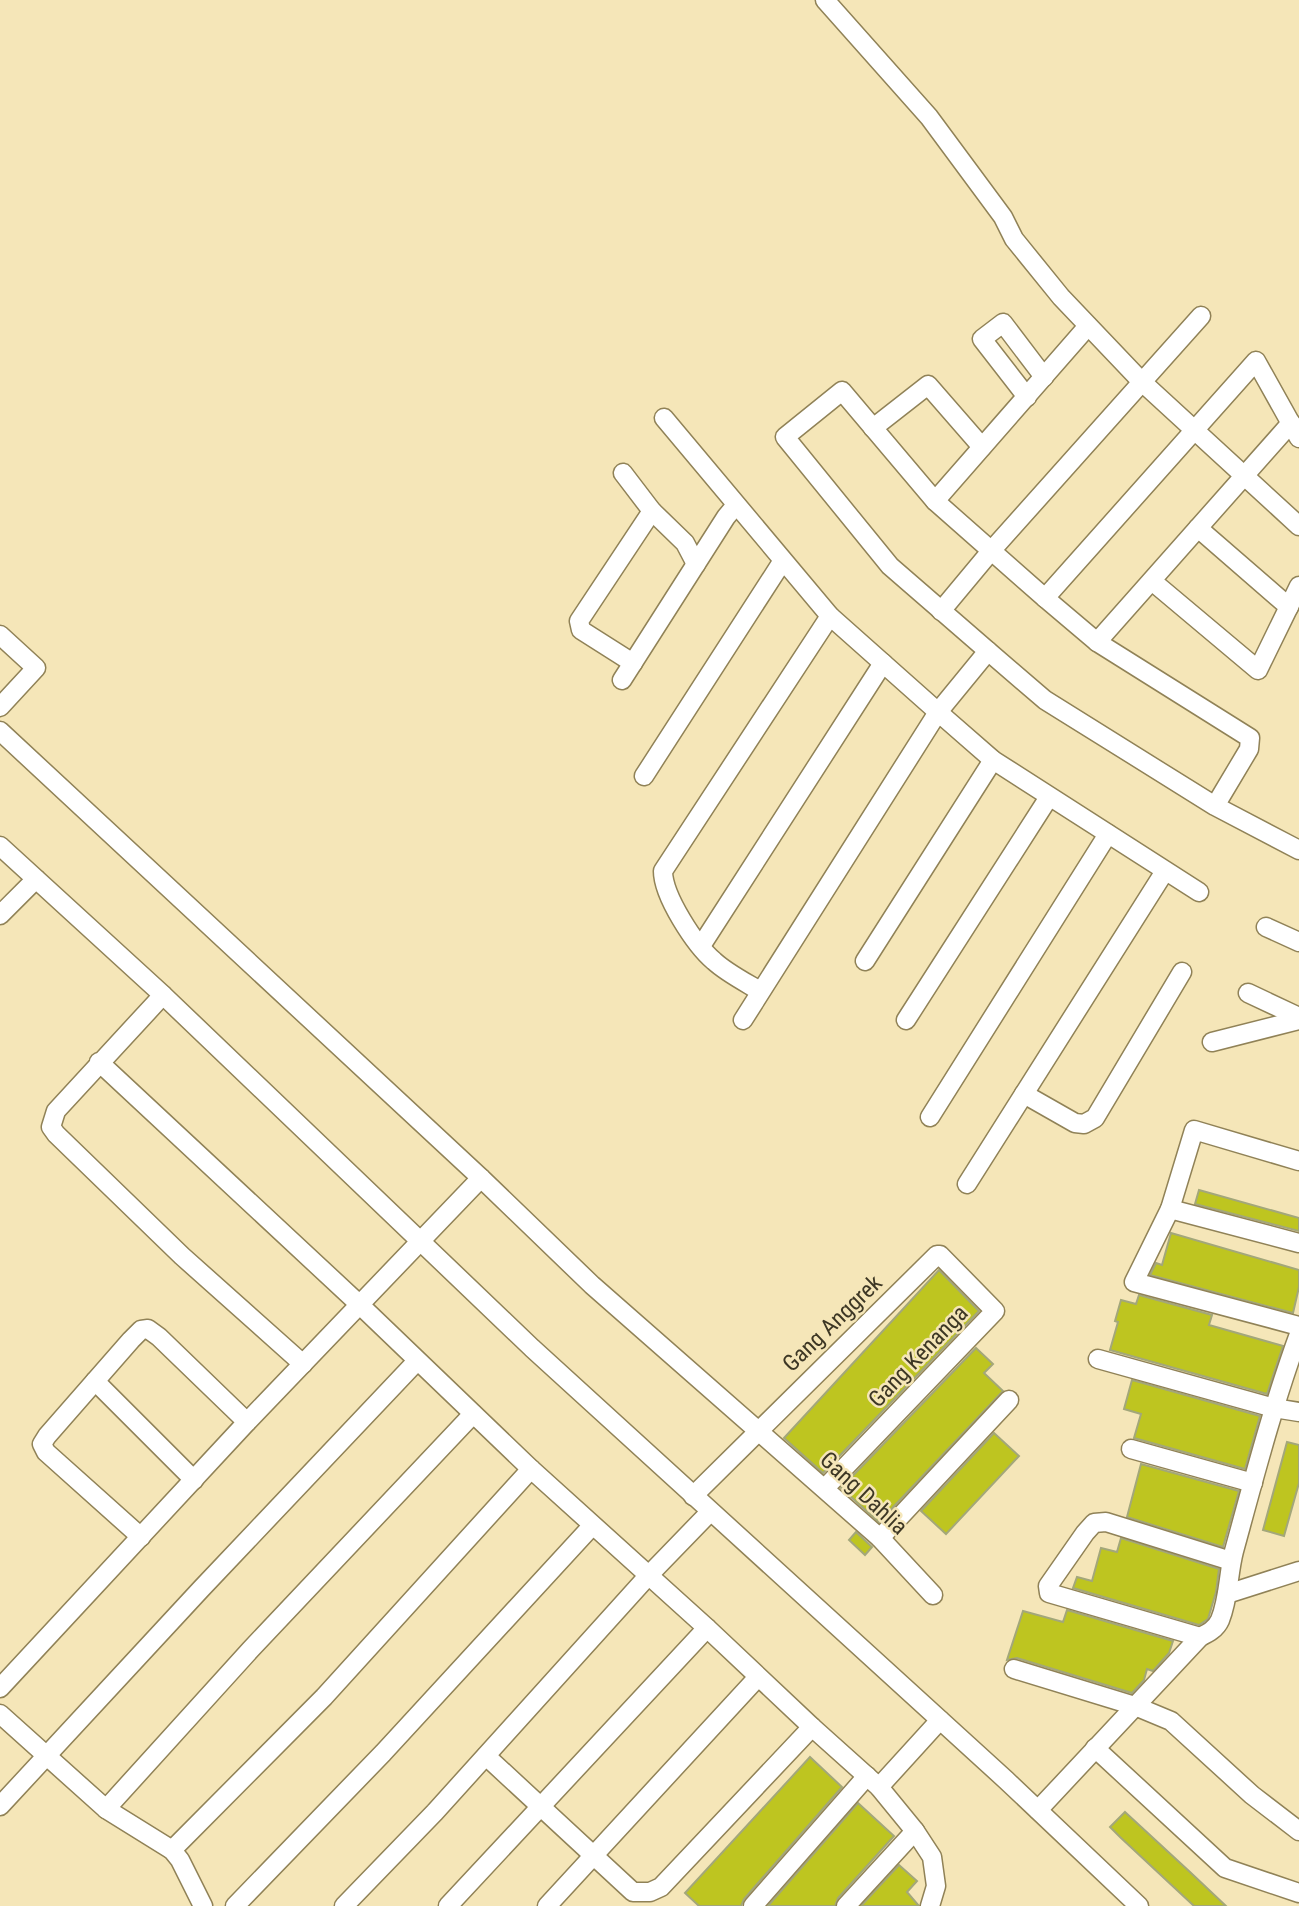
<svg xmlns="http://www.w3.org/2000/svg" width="1299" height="1906" viewBox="0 0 1299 1906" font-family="'Roboto Condensed',sans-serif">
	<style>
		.building { fill: #bec520; stroke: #a3a77a; stroke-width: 2 }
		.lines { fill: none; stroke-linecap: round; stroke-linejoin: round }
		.minor-casing { stroke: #908257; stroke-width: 21 }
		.minor { stroke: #fff; stroke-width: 18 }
		.labels { text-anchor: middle; stroke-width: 5; stroke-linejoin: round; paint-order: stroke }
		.street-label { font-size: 23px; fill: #3d3724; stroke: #f5e6b8 }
	</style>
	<rect width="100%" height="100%" fill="#f5e6b8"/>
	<g class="building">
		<polygon points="1199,1190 1299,1218 1299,1231 1195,1204"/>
		<polygon points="1171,1233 1299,1270 1299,1287 1293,1313 1150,1275 1156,1263 1162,1265"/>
		<polygon points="939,1270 979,1311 823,1473 784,1438"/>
		<polygon points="1139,1295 1212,1315 1209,1325 1283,1346 1267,1394 1110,1350 1118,1322 1115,1321 1121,1300 1136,1304"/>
		<polygon points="976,1348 993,1364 984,1373 1003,1391 879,1522 841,1488"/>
		<polygon points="1132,1380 1260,1416 1245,1469 1134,1438 1141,1414 1124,1409"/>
		<polygon points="994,1433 1019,1456 946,1534 921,1511"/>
		<polygon points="1287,1442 1299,1445 1299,1483 1284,1536 1263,1530"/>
		<polygon points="1141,1464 1239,1491 1223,1547 1127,1517"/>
		<polygon points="856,1532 872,1547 865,1555 849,1540"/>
		<polygon points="1121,1538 1219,1569 1216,1592 1208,1619 1199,1625 1073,1588 1077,1577 1092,1581 1101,1548 1117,1552"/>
		<polygon points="1067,1610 1173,1641 1169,1653 1153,1671 1147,1669 1144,1680 1132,1693 1017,1658 1007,1660 1023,1611 1063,1622"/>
		<polygon points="810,1757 842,1787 744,1899 741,1906 699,1906 685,1893"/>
		<polygon points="858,1803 894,1836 838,1898 835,1906 768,1906"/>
		<polygon points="1125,1812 1190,1872 1226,1906 1194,1906 1120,1837 1110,1827"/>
		<polygon points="899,1865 917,1881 907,1892 919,1906 861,1906"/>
	</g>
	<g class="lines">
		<g class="minor-casing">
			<g id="minor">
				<polyline points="825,0 929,117 1003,217 1014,239 1061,297 1141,381 1299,526"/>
				<polyline points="1027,397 982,339 1003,323 1044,377"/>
				<polyline points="664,418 830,616 938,712 993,760 1199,892"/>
				<polyline points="873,428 928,385 982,447"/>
				<polyline points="623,473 652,511 685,543 696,564"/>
				<polyline points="935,501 1088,326"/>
				<polyline points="1198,528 1289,607"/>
				<polyline points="1152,581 1258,670 1299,586"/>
				<polyline points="1045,598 1256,361 1299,438"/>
				<polyline points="941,611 991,551 1201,316"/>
				<polyline points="0,635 36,668 0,707"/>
				<polyline points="1097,642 1291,423"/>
				<polyline points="633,663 581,630 579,621 652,511"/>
				<polyline points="622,680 726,517 736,505"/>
				<polyline points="0,731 481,1178 592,1285 880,1538 933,1595"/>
				<polyline points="644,776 782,562"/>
				<polyline points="1215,806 1249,749 1250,738 1097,642 1045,598 935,501 842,391 785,437 890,566 988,651 1045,700 1215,806 1299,850"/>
				<polyline points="0,846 163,995 532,1348 1006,1780 1139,1906"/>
				<polyline points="0,915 36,879"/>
				<polyline points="1266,927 1299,942"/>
				<polyline points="701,946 883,663"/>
				<polyline points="865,961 993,760"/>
				<path d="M 760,991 C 745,982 727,973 714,961 C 695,945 663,896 663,871 L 830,616"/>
				<polyline points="1248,993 1299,1017"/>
				<polyline points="163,995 56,1111 51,1127 56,1134 182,1256 303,1364"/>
				<polyline points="743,1020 938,712 988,651"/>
				<polyline points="906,1020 1049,797"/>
				<polyline points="1212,1042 1299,1020"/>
				<polyline points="99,1062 360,1305 531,1469 707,1628 812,1727 879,1787 915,1831 932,1857 936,1886 930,1906"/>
				<polyline points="1024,1094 1075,1123 1084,1124 1095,1118 1182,972"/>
				<polyline points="930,1117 1108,834"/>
				<polyline points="1299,1161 1194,1130 1170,1209 1134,1282 1299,1326"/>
				<polyline points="967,1184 1165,871"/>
				<polyline points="1170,1209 1299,1243"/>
				<polyline points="1098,1359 1274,1408 1299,1412"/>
				<polyline points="95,1381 194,1480"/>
				<polyline points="1131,1449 1253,1483"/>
				<polyline points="693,1496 937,1255 940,1255 995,1311 825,1488"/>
				<polyline points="141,1537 46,1452 42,1444 47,1436 131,1340 141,1330 148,1329 159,1337 247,1422"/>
				<polyline points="880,1538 1009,1400"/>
				<polyline points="1227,1594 1299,1571"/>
				<polyline points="1200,1637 1049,1593 1048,1586 1085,1533 1094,1523 1106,1522 1231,1561"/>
				<polyline points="1014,1669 1135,1706 1171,1721 1252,1795 1299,1831"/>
				<polyline points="0,1688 247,1422 481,1178"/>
				<polyline points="0,1714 106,1809 172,1850 180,1860 203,1906"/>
				<polyline points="1095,1748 1225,1868 1299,1893"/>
				<polyline points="486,1756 633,1892 650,1892 661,1887 812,1727"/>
				<polyline points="879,1787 940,1720"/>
				<polyline points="0,1806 201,1589 417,1361"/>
				<polyline points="106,1809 251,1649 473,1414"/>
				<path d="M 1038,1810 L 1200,1637 C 1208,1633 1216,1629 1220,1620 C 1229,1598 1228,1574 1234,1551 C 1254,1478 1273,1405 1299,1334"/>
				<polyline points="172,1850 324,1697 531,1469"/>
				<polyline points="235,1906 383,1753 592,1526"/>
				<polyline points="344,1906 435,1812 648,1576 710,1512"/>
				<polyline points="448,1906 707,1628"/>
				<polyline points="547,1906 758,1677"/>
				<polyline points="753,1906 867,1776"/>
				<polyline points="846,1906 915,1831"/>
			</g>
		</g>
		<use href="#minor" class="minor"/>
	</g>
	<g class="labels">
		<g class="street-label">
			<text transform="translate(832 1323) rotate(-44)" y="8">Gang Anggrek</text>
			<text transform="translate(918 1356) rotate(-46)" y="8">Gang Kenanga</text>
			<text transform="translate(864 1493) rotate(43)" y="8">Gang Dahlia</text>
		</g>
	</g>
</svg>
